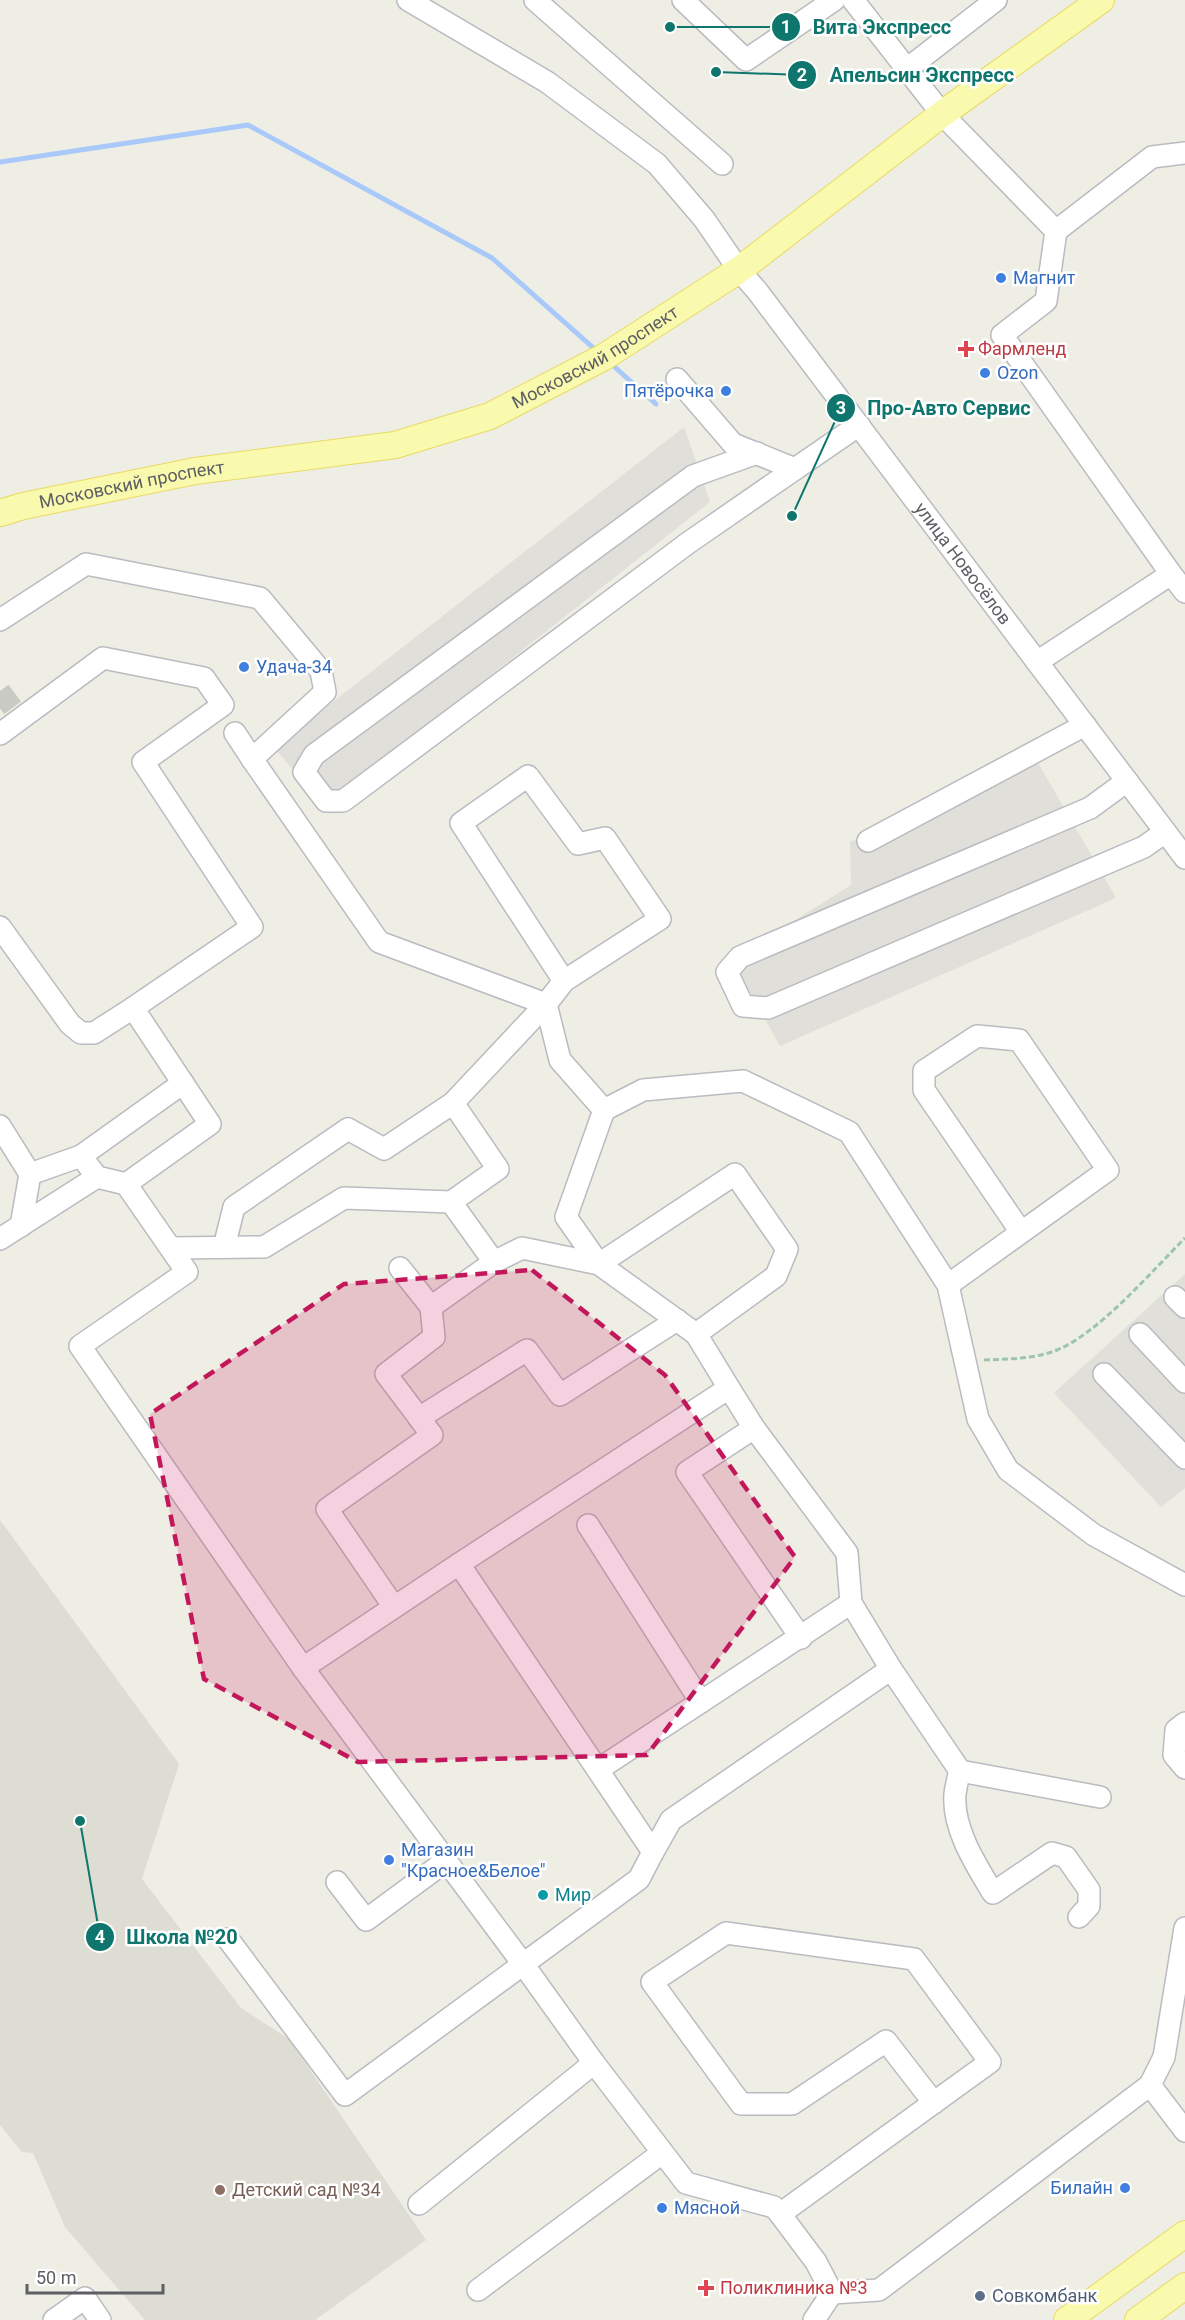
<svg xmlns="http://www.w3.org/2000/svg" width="1185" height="2320" viewBox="0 0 1185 2320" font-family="Roboto,sans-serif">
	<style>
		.industrial { fill: #e0dfd9 }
		.education { fill: #deddd3 }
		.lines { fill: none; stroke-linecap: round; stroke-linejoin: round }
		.stream { stroke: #a9c9fa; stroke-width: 5 }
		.minor-tunnel { stroke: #cacac5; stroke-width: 21; stroke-dasharray: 21 10; stroke-linecap: butt }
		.minor-casing { stroke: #babbc0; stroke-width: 24 }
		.major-casing { stroke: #eada63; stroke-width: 28 }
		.path { stroke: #9dc4af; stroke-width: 3; stroke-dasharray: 6 3; stroke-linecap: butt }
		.minor { stroke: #fff; stroke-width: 21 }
		.major { stroke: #fafaae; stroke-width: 26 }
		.marked { fill: #c2185b; fill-opacity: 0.2; stroke: #c2185b; stroke-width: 4.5; stroke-dasharray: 12 8; stroke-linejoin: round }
		.shop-dot { fill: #3f7fe0; stroke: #fff; stroke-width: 2 }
		.health-dot { fill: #e0444e; stroke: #fff; stroke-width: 2 }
		.culture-dot { fill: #0f9aa8; stroke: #fff; stroke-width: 2 }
		.education-dot { fill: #8d6e63; stroke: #fff; stroke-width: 2 }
		.service-dot { fill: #5c6f8a; stroke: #fff; stroke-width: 2 }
		.labels { text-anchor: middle; stroke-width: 5; stroke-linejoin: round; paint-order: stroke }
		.shop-label { font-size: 18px; fill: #366cbe; stroke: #fff; text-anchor: start }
		.health-label { font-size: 18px; fill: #be3a42; stroke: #fff; text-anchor: start }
		.street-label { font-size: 18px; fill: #5d5f64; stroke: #fff }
		.culture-label { font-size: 18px; fill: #0d838f; stroke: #fff; text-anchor: start }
		.education-label { font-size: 18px; fill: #785e54; stroke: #fff; text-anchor: start }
		.service-label { font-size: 18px; fill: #4e5e75; stroke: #fff; text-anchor: start }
		.leader { fill: none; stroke: #0f766e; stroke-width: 2 }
		.callout-dot { fill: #0f766e; stroke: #fff; stroke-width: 2 }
		.mark-label { font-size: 18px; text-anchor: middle; font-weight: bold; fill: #fff }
		.callout-label { font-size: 20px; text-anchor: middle; font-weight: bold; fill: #0f766e; stroke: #fff; stroke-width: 5; stroke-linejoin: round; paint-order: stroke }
	</style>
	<rect width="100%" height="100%" fill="#eeeee5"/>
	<g class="industrial">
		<polygon points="684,427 710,502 325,806 274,748"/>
		<polygon points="1037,761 1116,898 780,1046 732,960 851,885 850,842"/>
		<polygon points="1185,1274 1185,1488 1161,1507 1054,1393"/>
	</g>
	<polygon class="education" points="0,1520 179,1764 142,1879 241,2008 289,2039 426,2240 315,2320 145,2320 65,2227 33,2153 22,2152 0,2125"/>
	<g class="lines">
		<g class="stream">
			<polyline points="0,162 248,125 492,258 598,352"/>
			<polyline points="609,362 656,404"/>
		</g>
		<polyline class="minor-tunnel" points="0,691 21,719"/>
		<g class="minor-casing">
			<g id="minor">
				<path id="s1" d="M 408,0 L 547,82 L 657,164 L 704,219 L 739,270 L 758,292 L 1185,858"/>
				<polyline points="535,0 722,164"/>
				<polyline points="683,0 746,60 834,0"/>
				<polyline points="853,0 942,114 1056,231 1152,157 1185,153"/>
				<polyline points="907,69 996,0"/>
				<polyline points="1056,231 1046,301 1002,335 1171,574"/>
				<polyline points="677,379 733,444 795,469 859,425"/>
				<polyline points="757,453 693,476 314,755 304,772 326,801 343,801 688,543 795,469"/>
				<polyline points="0,620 86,564 260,598 321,671 325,692 252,759 379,942 546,1004"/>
				<polyline points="1037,662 1171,574 1185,592"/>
				<polyline points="235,733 252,759"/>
				<polyline points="0,734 103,658 204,678 223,705 143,762 252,927 133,1008 210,1124 126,1184 97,1177 0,1239"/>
				<polyline points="1127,781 1090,808 740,957 727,972 743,1006 768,1008 1144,847 1165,832"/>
				<polyline points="868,841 1085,725"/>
				<polyline points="0,927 70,1024 81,1033 94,1033 133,1008"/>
				<polyline points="546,1004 560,1060 604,1110 643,1090 743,1081 849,1132 948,1285 978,1419 1008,1470 1094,1535 1185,1585"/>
				<polyline points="453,1103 546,1004 564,981 660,919 605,838 578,844 528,776 461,823 564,981"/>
				<polyline points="0,1126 30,1174 81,1156 97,1177"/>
				<polyline points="81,1156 183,1083"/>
				<polyline points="126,1184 187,1272 80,1346 303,1668 523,1964 594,2063 686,2183 774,2207 780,2214 816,2262 832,2293 814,2320"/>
				<polyline points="21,1226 30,1174"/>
				<polyline points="224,1247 234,1207 348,1129 384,1149 453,1103 498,1169 451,1202 494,1262 522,1248 599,1264 696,1334"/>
				<polyline points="171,1248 264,1247 344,1198 451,1202"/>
				<polyline points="400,1268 431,1307"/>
				<polyline points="948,1285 1108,1170 1019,1040 977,1036 924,1071 924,1090 1021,1232"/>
				<polyline points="1175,1297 1185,1307"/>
				<polyline points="1140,1334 1185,1382"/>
				<polyline points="1104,1374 1185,1458"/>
				<polyline points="729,1388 754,1428 687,1472 801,1638"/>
				<polyline points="419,1418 527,1350 560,1395 677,1320"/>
				<polyline points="754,1428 847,1553 851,1603 891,1669 960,1771 1100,1797"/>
				<polyline points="588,1525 701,1702"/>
				<polyline points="394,1607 327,1509 432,1435 386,1374 434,1337 431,1307 494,1262"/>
				<polyline points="303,1668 459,1564"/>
				<polyline points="1185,1723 1176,1730 1174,1755 1185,1768"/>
				<polyline points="599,1769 851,1603"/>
				<path d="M 960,1771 C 958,1778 956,1786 955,1794 C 952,1828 976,1865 993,1893 L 1052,1853 L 1066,1857 L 1089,1890 L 1089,1906 L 1079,1917"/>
				<polyline points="653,1852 671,1820 891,1669"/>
				<polyline points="337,1882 366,1920 446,1861"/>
				<polyline points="228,1939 345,2095 639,1879 653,1852 459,1564 729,1388 696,1334 776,1276 787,1249 735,1174 599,1264 566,1217 604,1110"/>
				<polyline points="1150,2085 1185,2131"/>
				<polyline points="419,2204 594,2063"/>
				<polyline points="780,2214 990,2062 914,1959 726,1933 652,1982 741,2104 792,2104 886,2041 934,2103"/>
				<polyline points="478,2290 662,2153"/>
				<polyline points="832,2293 879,2290 1150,2085 1164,2057 1185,1928"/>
				<polyline points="54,2320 85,2298 100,2320"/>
			</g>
		</g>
		<g class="major-casing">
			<g id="major">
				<path id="s2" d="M 0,513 L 23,506 L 195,471 L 395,445 L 490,416 L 604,357 L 739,270 L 942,114 L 1101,0"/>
				<polyline points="1067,2320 1185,2234"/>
				<polyline points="1138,2320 1185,2286"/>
			</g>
		</g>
		<path class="path" d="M 984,1360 C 1008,1359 1035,1359 1057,1350 C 1099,1333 1152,1271 1185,1238"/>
		<use href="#minor" class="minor"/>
		<use href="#major" class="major"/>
	</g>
	<path class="marked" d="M 532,1270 L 665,1375 L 795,1557 L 647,1755 L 358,1762 L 204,1679 L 150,1414 L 344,1284 Z"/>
	<g class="shop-dot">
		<circle cx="1001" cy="278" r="6"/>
		<circle cx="985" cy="373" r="6"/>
		<circle cx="726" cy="391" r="6"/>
		<circle cx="244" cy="667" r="6"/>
		<circle cx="389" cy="1860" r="6"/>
		<circle cx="1125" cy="2188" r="6"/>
		<circle cx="662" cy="2208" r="6"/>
	</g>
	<g class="health-dot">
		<path d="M963 340h6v6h6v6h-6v6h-6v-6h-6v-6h6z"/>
		<path d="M703 2279h6v6h6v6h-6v6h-6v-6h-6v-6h6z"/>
	</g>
	<circle class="culture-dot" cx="543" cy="1895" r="6"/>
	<circle class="education-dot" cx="220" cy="2190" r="6"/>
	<circle class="service-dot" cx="980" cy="2296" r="6"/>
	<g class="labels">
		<g class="shop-label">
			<text x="1013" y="284">Магнит</text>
			<text x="997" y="379">Ozon</text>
			<text x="714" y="397" text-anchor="end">Пятёрочка</text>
			<text x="256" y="673">Удача-34</text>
			<text x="401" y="1856">Магазин<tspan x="401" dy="21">"Красное&amp;Белое"</tspan></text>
			<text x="1113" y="2194" text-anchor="end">Билайн</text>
			<text x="674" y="2214">Мясной</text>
		</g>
		<g class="health-label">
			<text x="978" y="355">Фармленд</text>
			<text x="720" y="2294">Поликлиника №3</text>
		</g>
		<g class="street-label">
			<text dy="6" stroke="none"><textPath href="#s2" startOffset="621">Московский проспект</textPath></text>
			<text dy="6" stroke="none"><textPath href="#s2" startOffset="135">Московский проспект</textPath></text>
			<text dy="6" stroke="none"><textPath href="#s1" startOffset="802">улица Новосёлов</textPath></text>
		</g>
		<g class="culture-label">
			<text x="555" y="1901">Мир</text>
		</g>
		<g class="education-label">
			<text x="232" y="2196">Детский сад №34</text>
		</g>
		<g class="service-label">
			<text x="992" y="2302">Совкомбанк</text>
		</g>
	</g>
	<path class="leader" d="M670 27L786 27M716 72L802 75M792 516L841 408M80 1821L100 1937"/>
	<g class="callout-dot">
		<circle cx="670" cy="27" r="6"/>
		<circle cx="716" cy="72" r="6"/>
		<circle cx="792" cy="516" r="6"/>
		<circle cx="80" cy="1821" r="6"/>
		<circle cx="786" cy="27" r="15"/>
		<circle cx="802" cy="75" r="15"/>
		<circle cx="841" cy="408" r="15"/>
		<circle cx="100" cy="1937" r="15"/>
	</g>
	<g class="mark-label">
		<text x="786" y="33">1</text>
		<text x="802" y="81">2</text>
		<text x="841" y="414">3</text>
		<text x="100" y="1943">4</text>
	</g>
	<g class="callout-label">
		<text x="882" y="34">Вита Экспресс</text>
		<text x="922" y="82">Апельсин Экспресс</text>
		<text x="949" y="415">Про-Авто Сервис</text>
		<text x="182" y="1944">Школа №20</text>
	</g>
	<path d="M27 2284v9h136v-9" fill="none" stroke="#5d5f64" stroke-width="3"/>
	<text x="36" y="2284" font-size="18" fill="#5d5f64" stroke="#ffffff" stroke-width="4.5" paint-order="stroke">50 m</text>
</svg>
